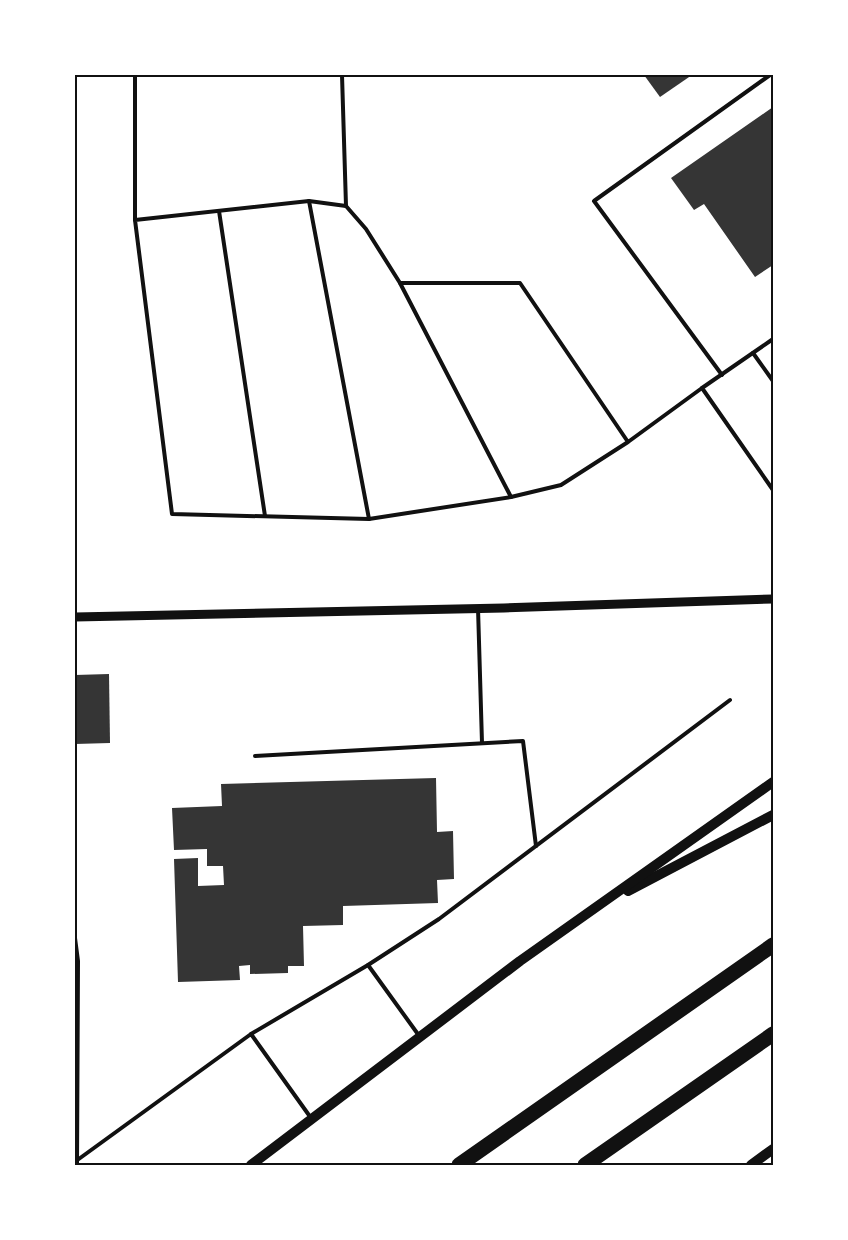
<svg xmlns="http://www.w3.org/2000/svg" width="848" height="1240" viewBox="0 0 848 1240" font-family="'Source Serif 4',serif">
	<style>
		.building { fill: #353535 }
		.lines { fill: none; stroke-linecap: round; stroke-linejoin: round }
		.service { stroke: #111; stroke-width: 4 }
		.tertiary { stroke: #111; stroke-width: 9 }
		.secondary { stroke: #111; stroke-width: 10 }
		.motorway { stroke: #111; stroke-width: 15 }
		.neatline { fill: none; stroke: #111; stroke-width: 2 }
	</style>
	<rect width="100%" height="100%" fill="#fff"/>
	<g class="building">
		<polygon points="644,75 692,75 660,97"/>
		<polygon points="773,107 773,265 755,277 704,204 694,210 671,178"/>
		<polygon points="109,674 110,743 75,744 75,675"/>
		<polygon points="436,778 437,832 453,831 454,879 437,880 438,903 343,906 343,925 303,926 304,966 288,966 288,973 250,974 250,965 239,966 240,980 178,982 174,859 198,858 198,886 224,885 223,866 207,866 207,849 174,850 172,808 222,806 221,784"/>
	</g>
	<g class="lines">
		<g class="service">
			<polyline points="342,75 346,206"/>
			<polyline points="309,201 369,519"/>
			<polyline points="219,211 265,516"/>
			<polyline points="135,220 135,75"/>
			<polyline points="400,283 511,497"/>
			<polyline points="773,339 702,388 773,490"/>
			<polyline points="753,353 773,381"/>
			<polyline points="722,375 594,201 770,75"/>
			<polyline points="628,442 520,283 400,283 366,229 346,206 309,201 135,220 172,514 369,519 511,497 561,485 628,442 702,388"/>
			<polyline points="478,608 482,743"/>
			<polyline points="255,756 523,741 536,846"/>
			<polyline points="75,938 78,961 77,1165"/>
			<polyline points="251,1034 368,965"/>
			<polyline points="420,1037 368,965 439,919 730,700"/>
			<polyline points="76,1161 251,1034 311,1118"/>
		</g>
		<polyline class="tertiary" points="75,617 504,608 773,599"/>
		<g class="secondary">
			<polyline points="628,891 773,815"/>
			<polyline points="251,1165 520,961 773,782"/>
			<polyline points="751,1165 773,1149"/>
		</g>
		<g class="motorway">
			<polyline points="459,1165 773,945"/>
			<polyline points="585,1165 773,1034"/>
		</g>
	</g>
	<rect width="848" height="1240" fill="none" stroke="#ffffff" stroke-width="152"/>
	<rect x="76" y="76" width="696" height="1088" class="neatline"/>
</svg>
